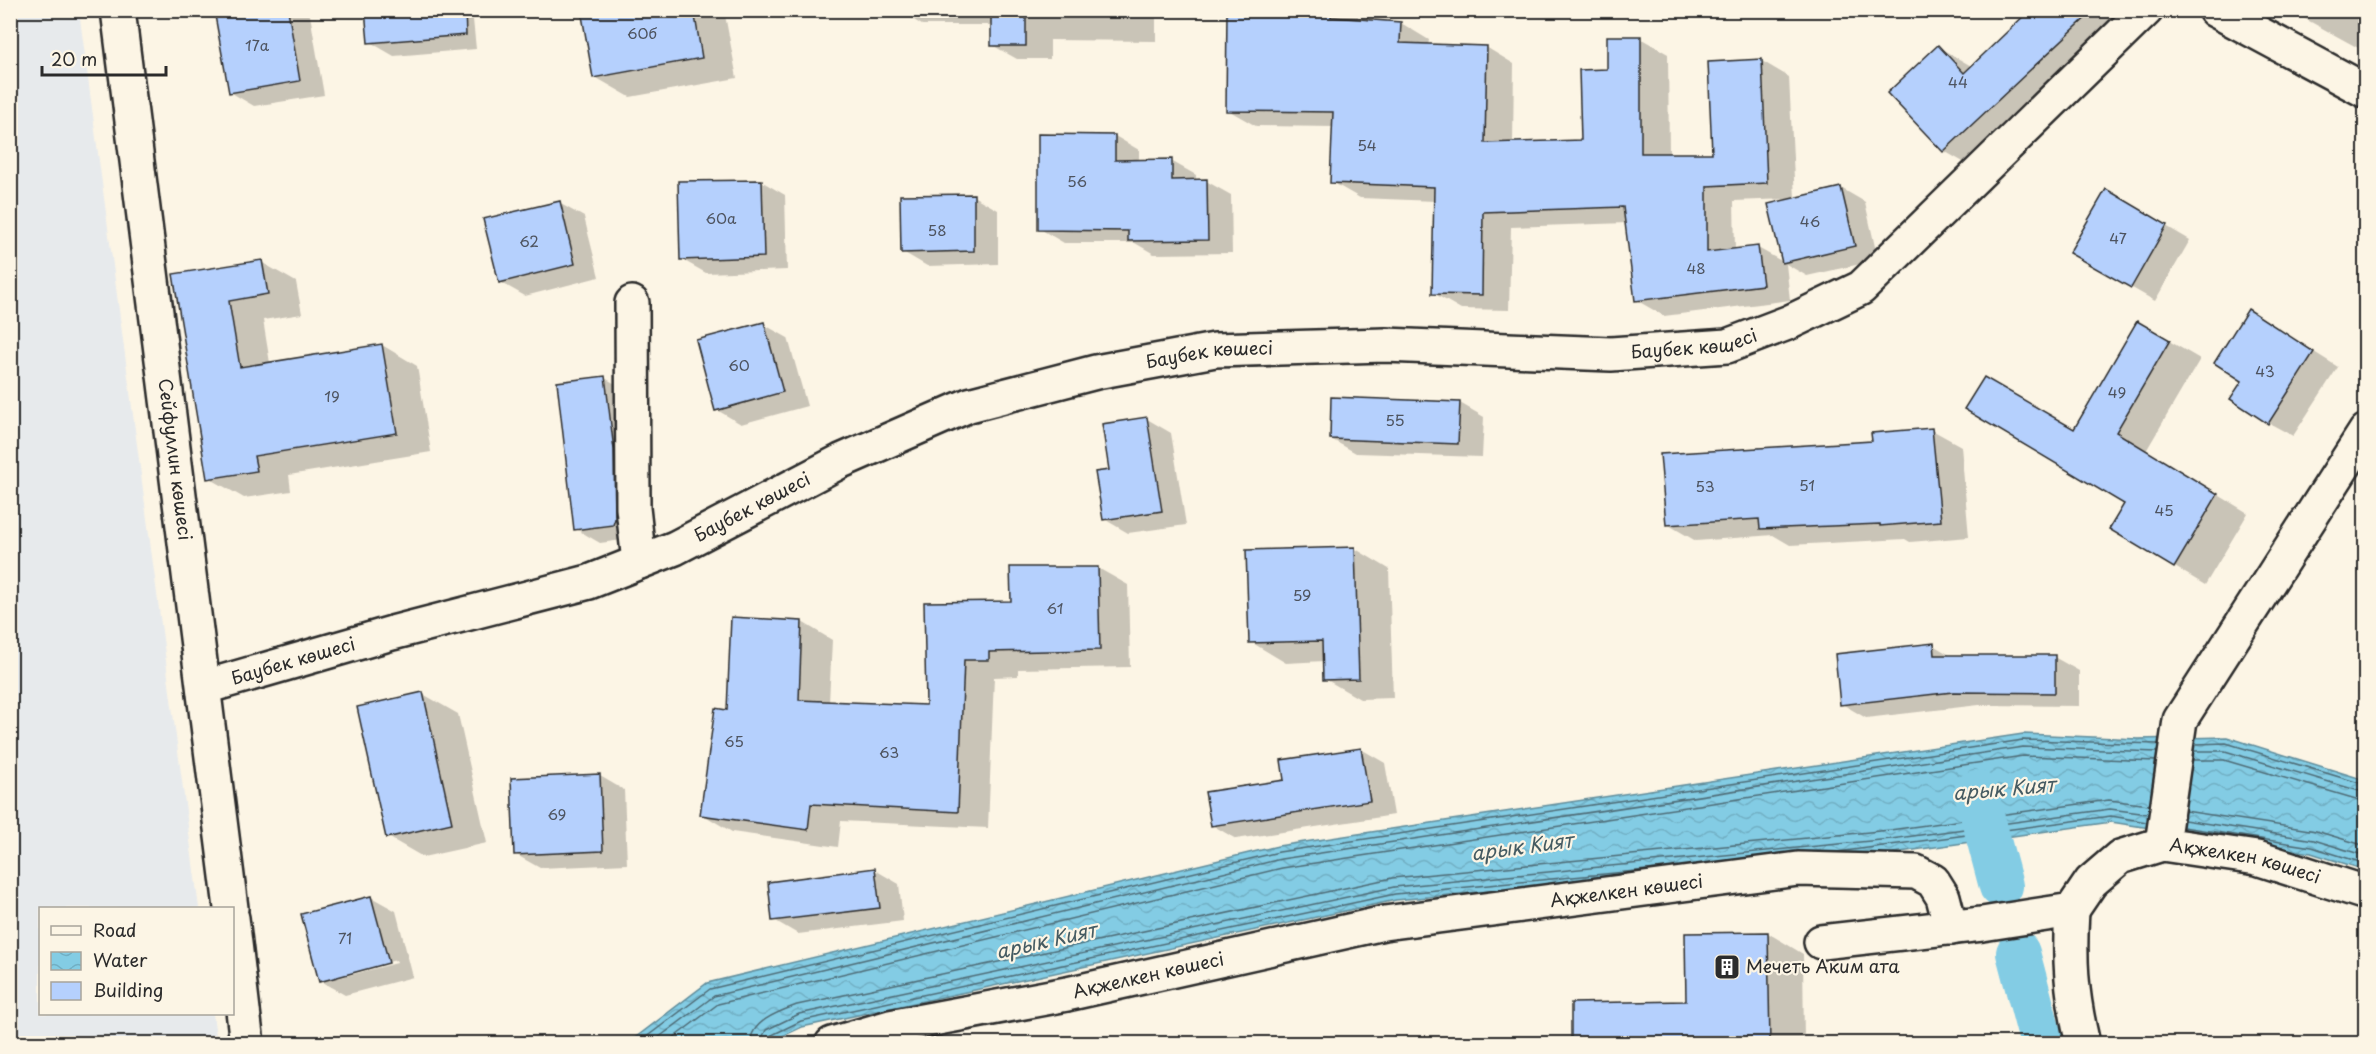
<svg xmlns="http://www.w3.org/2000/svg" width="2376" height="1054" viewBox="0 0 2376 1054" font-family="'Playpen Sans',sans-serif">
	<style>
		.built { fill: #e7eaec }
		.water { fill: url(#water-waves); stroke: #608c9a; stroke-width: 1.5 }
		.shadow { fill: #0003; fill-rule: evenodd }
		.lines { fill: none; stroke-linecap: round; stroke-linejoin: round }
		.shore { stroke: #4e6b75; stroke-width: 1.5 }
		.canal { stroke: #83cce4; stroke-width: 44 }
		.building { fill: #b5d0fd; stroke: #2b2b2b; stroke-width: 1.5 }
		.minor-casing { stroke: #2b2b2b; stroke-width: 38 }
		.minor { stroke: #fcf5e5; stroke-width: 33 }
		.labels { text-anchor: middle; stroke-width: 4.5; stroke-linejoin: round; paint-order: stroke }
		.number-label { font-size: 15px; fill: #4e5460 }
		.street-label { font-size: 18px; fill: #2b2b2b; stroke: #fcf5e5 }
		.poi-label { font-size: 18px; fill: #2b2b2b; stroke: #fcf5e5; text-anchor: start }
		.water-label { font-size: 20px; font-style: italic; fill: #455b62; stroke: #fcf5e5 }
	</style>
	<defs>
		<pattern id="water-waves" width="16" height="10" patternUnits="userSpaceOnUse" patternTransform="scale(1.5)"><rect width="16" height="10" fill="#83cce4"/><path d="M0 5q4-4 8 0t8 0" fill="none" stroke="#71afc4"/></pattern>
	</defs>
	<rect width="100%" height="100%" fill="#fcf5e5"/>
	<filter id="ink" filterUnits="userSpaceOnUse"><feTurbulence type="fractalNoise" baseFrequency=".0167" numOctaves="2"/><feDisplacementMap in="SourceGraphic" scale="12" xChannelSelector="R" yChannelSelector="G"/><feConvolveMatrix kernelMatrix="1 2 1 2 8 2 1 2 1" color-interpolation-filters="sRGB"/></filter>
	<g filter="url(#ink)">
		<polygon class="built" points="10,11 79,11 199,908 40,908 40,1014 213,1014 217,1043 11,1043"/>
		<polygon class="water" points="2023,734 2138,739 2227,737 2365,780 2365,870 2311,853 2111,822 1893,853 1396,900 802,1027 768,1043 627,1044 707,983 1278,846"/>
		<g class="shadow">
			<polygon points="229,10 303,10 310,15 324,95 254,106 230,92"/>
			<polygon points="367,10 472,10 476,49 394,56 370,42"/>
			<polygon points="583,10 724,10 737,78 630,97 595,77"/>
			<polygon points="1156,10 1156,41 1050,40 1050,59 1017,59 992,45 992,25 922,25 898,10"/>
			<path d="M 1228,10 L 1358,10 L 1358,21 L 1401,23 L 1429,40 L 1428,46 L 1486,47 L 1514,64 L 1513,143 L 1583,142 L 1608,70 L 1640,38 L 1668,54 L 1669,154 L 1714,154 L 1762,61 L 1789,77 L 1795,199 L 1841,188 L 1865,202 L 1878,260 L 1807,276 L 1786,264 L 1790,300 L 1664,316 L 1636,300 L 1627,223 L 1511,227 L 1509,310 L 1461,309 L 1433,293 L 1435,201 L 1360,198 L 1332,182 L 1334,127 L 1256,126 L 1228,110 ZM 1789,199 L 1783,262 L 1758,248 L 1735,250 L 1734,201 Z"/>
			<polygon points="2032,10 2141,10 1979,171 1944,151 1938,47 1973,67"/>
			<polygon points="2289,10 2366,10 2366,50 2362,50"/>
			<polygon points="1115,136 1139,150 1139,161 1171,161 1196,175 1196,181 1206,181 1231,195 1232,253 1154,254 1135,243 1064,243 1040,229"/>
			<polygon points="761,181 785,195 787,270 706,273 681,259"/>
			<polygon points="2106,191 2190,240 2155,301 2071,253"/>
			<polygon points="973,196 998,210 998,264 927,266 903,252"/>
			<polygon points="559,203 584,217 599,277 525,296 500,282"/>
			<polygon points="261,262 296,282 302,314 263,320 270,363 382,345 417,366 431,452 289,475 291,491 244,498 209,478 175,275"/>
			<polygon points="2249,311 2338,367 2293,436 2269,423 2244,381"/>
			<polygon points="2138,323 2200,359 2146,451 2248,513 2205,585 2175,567 2074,431"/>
			<polygon points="763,324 788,338 807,406 741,424 717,410"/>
			<polygon points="605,378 629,392 637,538 600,543 576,529"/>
			<polygon points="1460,403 1484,417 1482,457 1356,453 1331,439"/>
			<polygon points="1147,419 1171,433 1186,525 1128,533 1104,519 1111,471"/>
			<polygon points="1932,430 1961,446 1969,537 1910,542 1905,539 1790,545 1773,535 1696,541 1667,524 1874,443"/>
			<polygon points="1354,548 1389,569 1393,698 1360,699 1325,679 1324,661 1286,663 1251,642"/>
			<polygon points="1098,568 1128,585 1130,667 1018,669 1018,676 994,677 988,828 841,821 838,847 732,832 702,814 729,712 802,622 832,640 829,703 927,707 925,603 1012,603"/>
			<polygon points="1933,645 1953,657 2054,657 2079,671 2079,706 1979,705 1866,718 1842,704"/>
			<polygon points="423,694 458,714 487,843 423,857 388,837"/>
			<polygon points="1361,749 1385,763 1394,815 1236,839 1212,825 1286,782"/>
			<polygon points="600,776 624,790 627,864 540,868 515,854"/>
			<polygon points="875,870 899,884 903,921 798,934 774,920"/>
			<path d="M 371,897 L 396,911 L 413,977 L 345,995 L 320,981 ZM 396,960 L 397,963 L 338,978 L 338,975 Z"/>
			<polygon points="1768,933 1803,954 1804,1044 1573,1044 1688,1003 1687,934"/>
		</g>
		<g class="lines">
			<g class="shore">
				<polyline points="2195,744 2226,743 2366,785"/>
				<polyline points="2194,751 2225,751 2366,793"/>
				<polyline points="2192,760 2224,760 2366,802"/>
				<polyline points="2185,811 2316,831 2366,846"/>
				<polyline points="2184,820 2314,840 2366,856"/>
				<polyline points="2183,827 2312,847 2366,864"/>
				<polyline points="1837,852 2111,816 2147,822"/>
				<polyline points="637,1044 710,989 1279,852 2023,740 2158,744"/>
				<polyline points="650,1044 714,996 1281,859 2023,747 2157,752"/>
				<polyline points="665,1044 718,1004 1282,868 2023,756 2156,761"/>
				<path d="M 750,1044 C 751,1021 778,1012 797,1005 L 1392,878 L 1890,830 L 2109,800 L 2149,805"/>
				<polyline points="759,1044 766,1030 799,1014 1394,887 1891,839 2110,809 2148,814"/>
				<polyline points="767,1044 770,1036 801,1021 1395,894 1657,869"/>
			</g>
			<g class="canal">
				<polyline points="1976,792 2001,886"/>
				<polyline points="2018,953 2042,1044"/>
			</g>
		</g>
		<g class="building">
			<polygon points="214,10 288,10 300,81 229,93"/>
			<polygon points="365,10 465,10 466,35 368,43"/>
			<polygon points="581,10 694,10 702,58 593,78"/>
			<rect x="991" y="10" width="35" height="36"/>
			<polygon points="1227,10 1331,10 1331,17 1401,22 1400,43 1487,46 1485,143 1581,140 1579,70 1607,69 1607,36 1641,36 1641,153 1712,153 1708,62 1762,59 1767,183 1707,186 1707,252 1758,246 1763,285 1635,301 1623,207 1483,212 1482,295 1432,294 1434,187 1330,183 1333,112 1226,111"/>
			<polygon points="2030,10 2094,10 1943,152 1887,93 1938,45 1964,73"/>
			<polygon points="1038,134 1115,135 1115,160 1172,159 1172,180 1207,179 1208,240 1128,241 1128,231 1038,230"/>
			<polygon points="762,180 764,257 680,260 678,181"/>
			<polygon points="1841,187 1855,246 1782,263 1768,204"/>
			<polygon points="2106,189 2167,225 2131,288 2069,253"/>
			<polygon points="974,194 974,251 901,253 900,195"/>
			<polygon points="560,201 575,264 499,283 483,219"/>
			<polygon points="262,260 268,294 229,301 240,367 382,344 397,433 254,456 257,471 207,479 173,274"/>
			<polygon points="2248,309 2314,352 2268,424 2230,399 2242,381 2214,363"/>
			<polygon points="2137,321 2170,340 2116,432 2218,494 2174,568 2109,529 2124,504 1964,409 1984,377 2074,429"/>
			<polygon points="764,322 783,392 715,411 696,340"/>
			<polygon points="605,376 614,450 615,519 613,525 574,530 557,382"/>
			<polygon points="1331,397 1460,402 1458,444 1330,439"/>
			<polygon points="1147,417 1162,511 1103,520 1095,472 1109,470 1102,424"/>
			<polygon points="1932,428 1941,521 1880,526 1880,524 1760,529 1759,519 1666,525 1660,454 1872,441 1871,433"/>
			<polygon points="1355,547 1359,679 1323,680 1322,641 1249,643 1246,550"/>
			<polygon points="1010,567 1098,567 1100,650 989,652 989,660 964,660 958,812 811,804 808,830 700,815 715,708 727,710 731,617 802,621 799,700 926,705 924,602 1011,601"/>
			<polygon points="1934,643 1935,655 2055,655 2055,693 1953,692 1840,705 1835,654"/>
			<polygon points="423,692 452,823 386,838 357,707"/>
			<polygon points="1361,748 1370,801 1211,826 1205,792 1284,780 1281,760"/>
			<polygon points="600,774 603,851 514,855 511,778"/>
			<polygon points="875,868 880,908 772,921 768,882"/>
			<polygon points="371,896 389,963 319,982 301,914"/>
			<polygon points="1768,932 1770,1044 1571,1044 1571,1003 1686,1001 1685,933"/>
		</g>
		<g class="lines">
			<g class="minor-casing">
				<g id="minor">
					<path id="s1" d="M 118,10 L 231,908"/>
					<polyline points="2215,10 2366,91"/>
					<polyline points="632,303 633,508 639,562"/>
					<path id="s2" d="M 205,687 L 392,633 L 589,582 L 675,548 L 841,461 L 969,405 L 1096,372 L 1215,350 L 1385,345 L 1611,354 L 1727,346 L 1790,322 L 1861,288 L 2146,10"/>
					<polyline points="2162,844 2180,720 2366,431"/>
					<path d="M 2072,910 C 2069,960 2071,994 2083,1044"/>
					<polyline points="232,918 247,1044"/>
					<path id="s3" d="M 1821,942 L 1982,924 L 2072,910 L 2091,882 L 2120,857 L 2162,844 L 2257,858 L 2366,893"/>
					<path id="s4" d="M 832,1044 L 890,1027 L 1067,994 L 1384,923 L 1798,869 L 1916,872 L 1933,881 L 1943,897 L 1951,928"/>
				</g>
			</g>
			<use href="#minor" class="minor"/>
		</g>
	</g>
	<defs>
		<g id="building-square" transform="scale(1.35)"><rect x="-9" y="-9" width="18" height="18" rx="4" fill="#2b2b2b" stroke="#fcf5e5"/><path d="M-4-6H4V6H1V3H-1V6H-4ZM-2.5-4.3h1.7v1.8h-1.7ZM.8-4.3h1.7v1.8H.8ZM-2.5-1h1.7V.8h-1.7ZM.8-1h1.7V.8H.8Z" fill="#fff"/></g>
	</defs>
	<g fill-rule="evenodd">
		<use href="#building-square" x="1727" y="967"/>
	</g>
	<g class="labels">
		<g class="number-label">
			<text x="642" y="39">60б</text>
			<text x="257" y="51">17а</text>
			<text x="1958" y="88">44</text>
			<text x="1367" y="151">54</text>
			<text x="1077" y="187">56</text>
			<text x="721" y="224">60а</text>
			<text x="1810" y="227">46</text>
			<text x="937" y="236">58</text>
			<text x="2118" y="244">47</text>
			<text x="529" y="247">62</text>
			<text x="1696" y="274">48</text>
			<text x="739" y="371">60</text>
			<text x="2265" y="377">43</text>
			<text x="2117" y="398">49</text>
			<text x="332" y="402">19</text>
			<text x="1395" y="426">55</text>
			<text x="1807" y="491">51</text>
			<text x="1705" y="492">53</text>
			<text x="2164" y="516">45</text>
			<text x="1302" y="601">59</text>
			<text x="1055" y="614">61</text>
			<text x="734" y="747">65</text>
			<text x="889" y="758">63</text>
			<text x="557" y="820">69</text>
			<text x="345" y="944">71</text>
		</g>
		<g class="street-label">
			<text dy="6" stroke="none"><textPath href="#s2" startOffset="1550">Баубек көшесі</textPath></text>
			<text dy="6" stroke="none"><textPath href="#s2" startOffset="1064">Баубек көшесі</textPath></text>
			<text dy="6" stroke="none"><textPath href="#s1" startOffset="453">Сейфуллин көшесі</textPath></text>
			<text dy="6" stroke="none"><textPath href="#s2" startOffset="578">Баубек көшесі</textPath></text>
			<text dy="6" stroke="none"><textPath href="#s2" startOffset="92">Баубек көшесі</textPath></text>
			<text dy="6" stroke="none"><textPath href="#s3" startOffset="454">Ақжелкен көшесі</textPath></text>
			<text dy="6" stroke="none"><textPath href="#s4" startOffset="810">Ақжелкен көшесі</textPath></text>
			<text dy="6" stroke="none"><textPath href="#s4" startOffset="324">Ақжелкен көшесі</textPath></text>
		</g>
		<g class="poi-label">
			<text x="1746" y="973">Мечеть Аким ата</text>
		</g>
		<g class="water-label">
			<text transform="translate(2004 789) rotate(-5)" y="7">арык Кият</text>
			<text transform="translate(1522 847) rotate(-8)" y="7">арык Кият</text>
			<text transform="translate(1046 941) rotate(-13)" y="7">арык Кият</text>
		</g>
	</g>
	<rect width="2376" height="1054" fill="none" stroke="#fcf5e5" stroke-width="36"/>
	<rect x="18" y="18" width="2340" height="1018" fill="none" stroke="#2b2b2b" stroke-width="2" filter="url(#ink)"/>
	<rect x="39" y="907" width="195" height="108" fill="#fcf5e5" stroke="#a8a49b" stroke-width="1.5"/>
	<rect x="51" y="926" width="30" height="9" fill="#fcf5e5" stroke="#a8a49b" stroke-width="1.5"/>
	<text x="93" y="937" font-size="18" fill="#2b2b2b">Road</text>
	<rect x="51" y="952" width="30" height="18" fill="url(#water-waves)" stroke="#a8a49b" stroke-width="1.5"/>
	<text x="93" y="967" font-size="18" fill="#2b2b2b">Water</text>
	<rect x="51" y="982" width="30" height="18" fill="#b5d0fd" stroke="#a8a49b" stroke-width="1.5"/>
	<text x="93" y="997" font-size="18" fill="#2b2b2b">Building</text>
	<path d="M42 66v9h124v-9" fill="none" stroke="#2b2b2b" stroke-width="3"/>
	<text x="51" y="66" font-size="18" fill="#2b2b2b" stroke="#fcf5e5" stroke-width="4.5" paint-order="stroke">20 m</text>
</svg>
